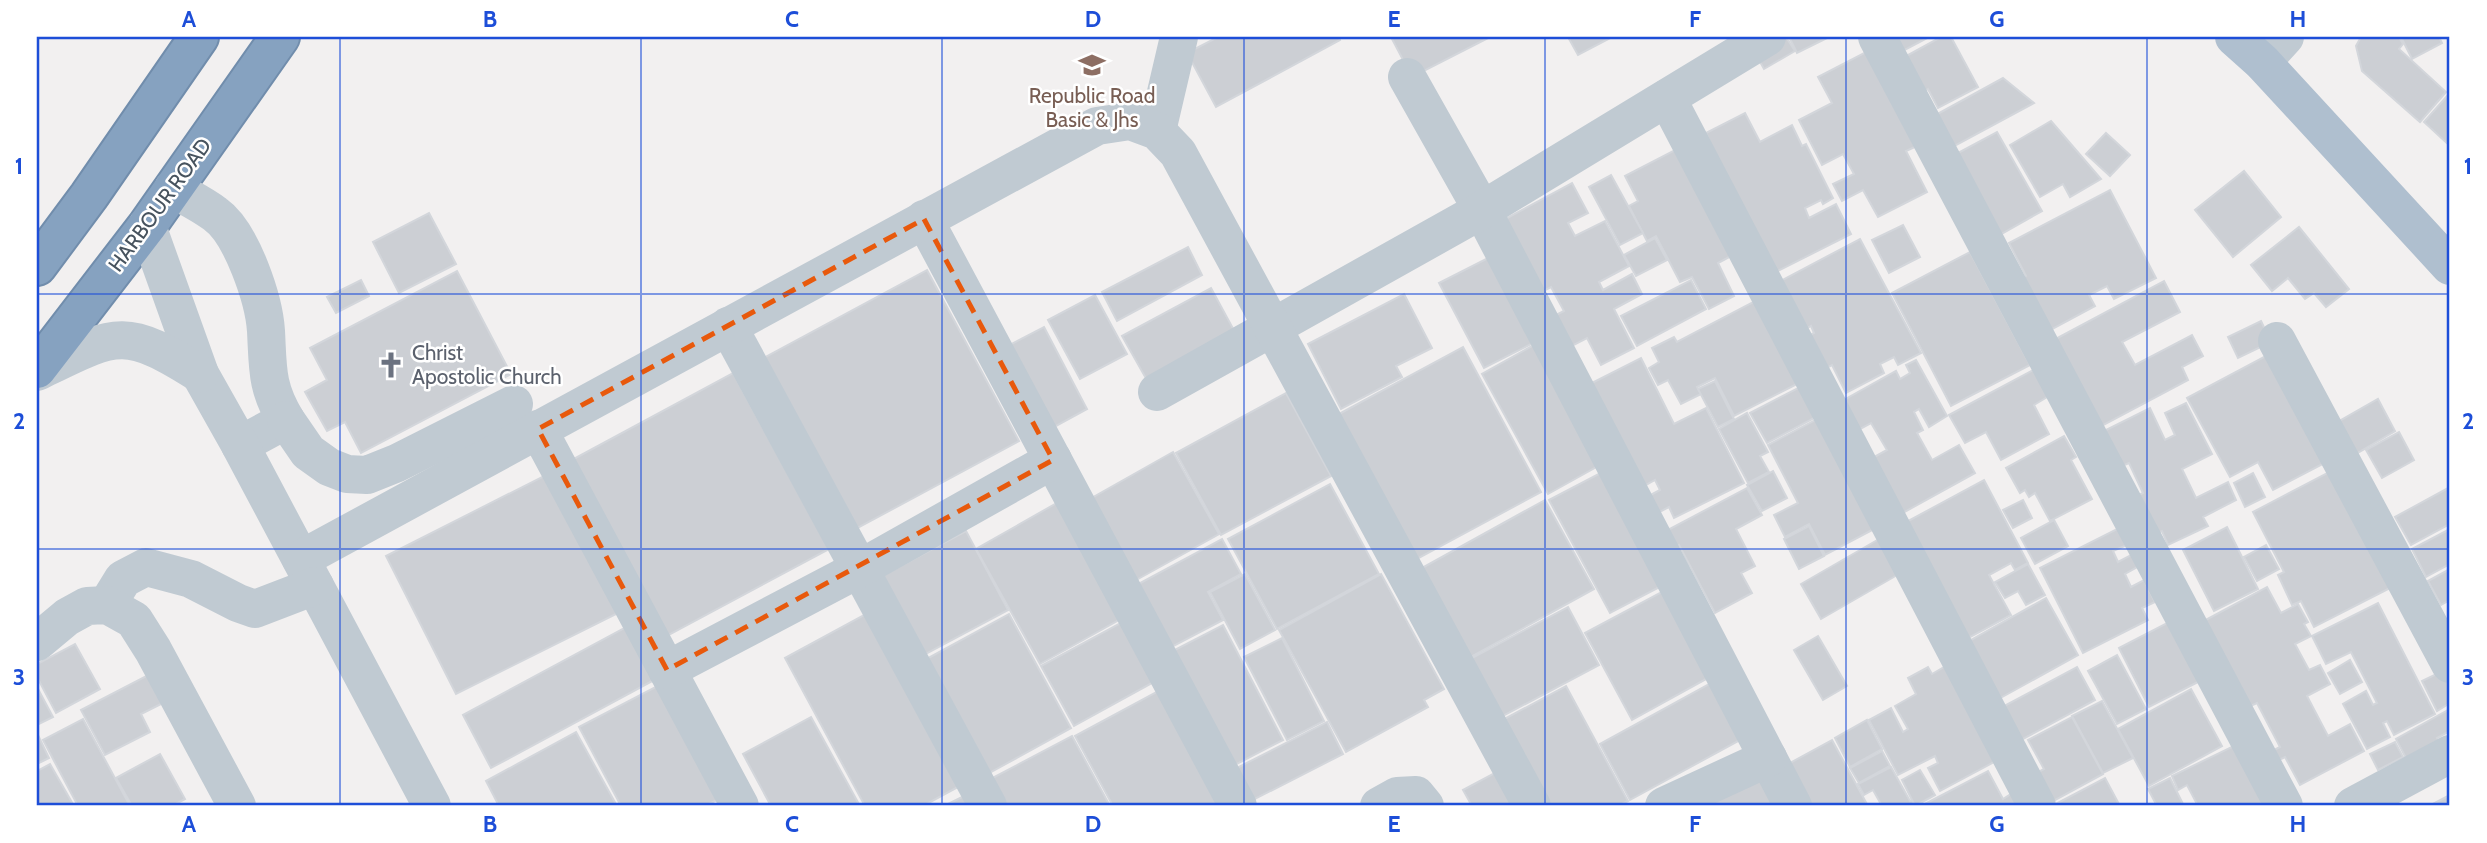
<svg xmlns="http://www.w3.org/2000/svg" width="2487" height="843" viewBox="0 0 2487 843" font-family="Cabin,sans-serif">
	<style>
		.building { fill: #cccfd4; stroke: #d3d6db; stroke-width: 2 }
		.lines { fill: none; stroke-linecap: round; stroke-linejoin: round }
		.highway-casing { stroke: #718dac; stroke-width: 42 }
		.minor { stroke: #c0cad2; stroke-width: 38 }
		.major { stroke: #afbfcf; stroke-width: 38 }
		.highway { stroke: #86a2c0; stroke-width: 38 }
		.marked { fill: none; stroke: #e8590c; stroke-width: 5; stroke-dasharray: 14 9; stroke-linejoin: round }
		.grid { fill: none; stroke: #1d4ed8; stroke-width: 2; stroke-opacity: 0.55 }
		.labels { text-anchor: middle; stroke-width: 5; stroke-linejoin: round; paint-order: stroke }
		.education-label { font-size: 21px; fill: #785e54; stroke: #fff }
		.street-label { font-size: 21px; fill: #47535e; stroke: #fff }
		.worship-label { font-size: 21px; fill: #5b616d; stroke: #fff; text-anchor: start }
		.neatline { fill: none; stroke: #1d4ed8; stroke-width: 2.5 }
		.grid-label { font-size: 23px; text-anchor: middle; font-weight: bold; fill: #1d4ed8 }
	</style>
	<rect width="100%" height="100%" fill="#f2f0f0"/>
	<g class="building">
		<polygon points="1218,37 1339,37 1340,40 1216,107 1187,53"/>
		<polygon points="1391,37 1490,37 1412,77"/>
		<polygon points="1568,37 1612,37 1578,55"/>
		<polygon points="1786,37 1795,51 1764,69 1755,53"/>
		<polygon points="1789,37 1829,37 1797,53"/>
		<polygon points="1890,37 1929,37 1899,53"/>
		<polygon points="1941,37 1951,37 1978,87 1938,108 1928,89 1917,95 1899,60"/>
		<polygon points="2361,37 2399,37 2403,44 2399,49 2446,92 2420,122 2362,71 2356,46"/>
		<polygon points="2401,37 2439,37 2442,43 2412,59"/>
		<polygon points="1868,51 1917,146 1906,151 1927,192 1878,217 1863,190 1842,201 1833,184 1854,174 1843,154 1822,165 1799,120 1832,103 1818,77"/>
		<polygon points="2003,78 2034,103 1949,149 1932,117"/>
		<polygon points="2448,95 2450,97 2450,146 2424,122"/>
		<polygon points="1745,113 1760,142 1792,125 1802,146 1806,144 1833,198 1823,204 1821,200 1805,208 1809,218 1836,204 1851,234 1766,277 1706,133"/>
		<polygon points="2051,121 2101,179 2070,197 2063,184 2040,197 2010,145"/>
		<polygon points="1997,132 2042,211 1996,237 1958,153"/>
		<polygon points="2106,133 2130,155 2110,176 2086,154"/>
		<polygon points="1677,149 1733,255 1718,263 1734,296 1709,309 1692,277 1680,282 1656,236 1647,241 1629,206 1638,201 1625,176"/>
		<polygon points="2244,171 2281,217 2233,257 2195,210"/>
		<polygon points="1611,175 1643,233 1620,245 1589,187"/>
		<polygon points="1572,183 1588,213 1568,223 1575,236 1605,221 1629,266 1599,282 1603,290 1632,274 1642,294 1614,309 1634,348 1601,365 1587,338 1564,350 1548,319 1564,311 1551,287 1534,296 1496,224"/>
		<polygon points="2110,190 2156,278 2114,299 2107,286 2089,295 2095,306 2045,333 2018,281 2026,276 2009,243"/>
		<polygon points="429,213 456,264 399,293 373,242"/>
		<polygon points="1903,225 1920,257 1889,273 1872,240"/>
		<polygon points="2299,227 2349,289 2326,307 2314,293 2305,299 2288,278 2272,291 2251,265"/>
		<polygon points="1655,238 1667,260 1636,276 1624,255"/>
		<polygon points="1860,239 1921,353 1898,365 1894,357 1880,364 1884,373 1846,393 1832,365 1817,373 1800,340 1814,333 1811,326 1797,334 1771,286"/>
		<polygon points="1188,247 1202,275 1117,321 1102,292"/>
		<polygon points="1970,252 2030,365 1951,406 1892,293"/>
		<polygon points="1494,255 1539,340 1484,368 1439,283"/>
		<polygon points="927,270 1019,441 852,531 760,360"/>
		<polygon points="457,271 511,374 361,453 345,422 327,431 305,392 327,380 310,348"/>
		<polygon points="361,280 369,296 336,313 327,297"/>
		<polygon points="1691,280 1706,309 1637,346 1621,316"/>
		<polygon points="2164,281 2180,312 2122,342 2135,365 2192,335 2203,356 2182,367 2188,380 2096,429 2050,342"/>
		<polygon points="1211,288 1236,334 1148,382 1122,336"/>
		<polygon points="1404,294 1432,348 1396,366 1402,377 1341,409 1308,344"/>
		<polygon points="1095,295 1127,354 1080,379 1048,320"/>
		<polygon points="1757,300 1799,383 1734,416 1715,378 1697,387 1701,394 1681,404 1668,380 1658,385 1649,368 1659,362 1652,348 1674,337 1677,342"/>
		<polygon points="2261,321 2271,342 2238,358 2228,337"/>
		<polygon points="1044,327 1087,409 1047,431 1004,348"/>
		<polygon points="1541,341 1607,461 1548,494 1482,374"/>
		<polygon points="1463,347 1541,492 1417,559 1339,414"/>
		<polygon points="2277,350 2336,457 2273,490 2258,462 2230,477 2187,398"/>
		<polygon points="1641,358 1674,424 1706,408 1744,483 1674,518 1669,507 1654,515 1645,498 1660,490 1655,480 1637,490 1584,387"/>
		<polygon points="1916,360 1947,416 1929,427 1919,409 1914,412 1923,430 1917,433 1932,460 1959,445 1975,473 1890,520 1865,462 1887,450 1871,423 1851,434 1835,405 1896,371 1900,379 1910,373 1906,365"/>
		<polygon points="2035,369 2049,396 2034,405 2049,434 2001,460 1986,432 1965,443 1949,415"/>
		<polygon points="733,373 829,549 665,637 570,461"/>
		<polygon points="1715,381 1734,419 1718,427 1698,389"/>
		<polygon points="1802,386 1818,416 1767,443 1750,413"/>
		<polygon points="1286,393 1331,476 1221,535 1176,453"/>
		<polygon points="2378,399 2395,431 2354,455 2336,423"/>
		<polygon points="2186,403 2212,454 2182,469 2196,498 2228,482 2236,500 2203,517 2208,526 2168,545 2162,531 2149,537 2130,499 2143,493 2129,463 2115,469 2098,434 2150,408 2165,440 2175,435 2165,413"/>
		<polygon points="1747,413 1768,452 1760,456 1769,472 1748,483 1719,429"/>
		<polygon points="1819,418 1876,528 1825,555 1809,524 1785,537 1774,515 1798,503 1768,445"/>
		<polygon points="2399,432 2414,460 2382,478 2366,450"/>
		<polygon points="2064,436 2076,457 2071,460 2092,499 2050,521 2035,493 2029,497 2025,490 2020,493 2006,468"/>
		<polygon points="1173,452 1219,534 1129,584 1083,503"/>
		<polygon points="1610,468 1671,581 1610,613 1549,500"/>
		<polygon points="2335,469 2394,586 2314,627 2301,601 2292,605 2278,575 2284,572 2253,512"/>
		<polygon points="1773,471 1787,498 1762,511 1747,485"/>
		<polygon points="550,473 620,612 456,694 386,556"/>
		<polygon points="2253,473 2265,497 2245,507 2234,483"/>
		<polygon points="1984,480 2028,563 2015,570 2011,563 1989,575 2011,615 1961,642 1899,526"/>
		<polygon points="1330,484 1379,574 1277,629 1228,539"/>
		<polygon points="2450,487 2450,524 2411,545 2395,517"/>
		<polygon points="1747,488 1762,515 1736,529 1755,566 1741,573 1752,593 1715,613 1679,545 1674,548 1666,531"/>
		<polygon points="1062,500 1126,616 1040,664 976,549"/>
		<polygon points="1545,500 1594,589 1471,657 1422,568"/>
		<polygon points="2023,500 2032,518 2013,528 2003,510"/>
		<polygon points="2054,520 2068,546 2035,564 2021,538"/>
		<polygon points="1809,526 1824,556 1799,569 1784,539"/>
		<polygon points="2227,527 2258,589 2214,611 2183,550"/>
		<polygon points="2119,528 2127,545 2113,551 2118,562 2133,554 2139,566 2125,574 2131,587 2144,580 2155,602 2142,608 2148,620 2083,653 2040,568"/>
		<polygon points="2450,529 2450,564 2426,577 2412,549"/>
		<polygon points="966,531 1008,610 922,656 880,577"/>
		<polygon points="1222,539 1241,574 1208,592 1223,620 1164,651 1131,588"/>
		<polygon points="1879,539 1899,574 1821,619 1801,584"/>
		<polygon points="2266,545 2279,569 2257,581 2244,557"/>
		<polygon points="2028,564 2045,595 2026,605 2018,591 2005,598 1995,582"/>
		<polygon points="2450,569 2450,600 2441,605 2428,581"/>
		<polygon points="1245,574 1275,630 1240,649 1210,592"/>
		<polygon points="1381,574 1444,689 1424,700 1428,707 1346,752 1279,630"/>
		<polygon points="1671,587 1717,673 1632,720 1585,633"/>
		<polygon points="2267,587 2281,613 2298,604 2308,622 2304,624 2311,636 2295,644 2309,670 2320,665 2330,684 2307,696 2328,736 2350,724 2364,751 2300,785 2285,757 2273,763 2268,753 2280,747 2257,703 2246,708 2200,623"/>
		<polygon points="2046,598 2078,655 1995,701 1964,644"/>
		<polygon points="2378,603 2435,714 2394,735 2387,721 2383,723 2390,737 2367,749 2343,704 2366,691 2373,705 2377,703 2351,652 2326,664 2312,636"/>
		<polygon points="1568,607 1599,665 1501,717 1470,659"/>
		<polygon points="875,609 969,781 923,806 865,806 785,658"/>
		<polygon points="1009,614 1071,728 984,776 921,662"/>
		<polygon points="1128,619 1161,678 1074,726 1041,666"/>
		<polygon points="2171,621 2202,680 2149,707 2119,648"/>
		<polygon points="1223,625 1283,740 1227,769 1167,654"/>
		<polygon points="628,626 656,679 491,768 463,715"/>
		<polygon points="1818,636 1847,686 1823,700 1794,650"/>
		<polygon points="1282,638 1324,721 1287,740 1244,657"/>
		<polygon points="75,644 100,689 56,713 37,677 37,664"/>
		<polygon points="2117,655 2146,709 2117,724 2088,671"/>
		<polygon points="2350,660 2362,682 2340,694 2328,673"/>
		<polygon points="1946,666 1996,761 1940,791 1928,768 1938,763 1935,756 1898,775 1869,720 1891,708 1903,732 1908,729 1895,706 1916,694 1908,678 1928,667 1932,674"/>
		<polygon points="2077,667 2095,700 2010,746 1993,712"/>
		<polygon points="2449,668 2450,703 2437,711 2422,681"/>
		<polygon points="154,672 169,700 141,714 150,732 105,755 81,710"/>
		<polygon points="1720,678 1751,734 1630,800 1600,744"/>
		<polygon points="667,681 727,795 705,806 621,806 579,727"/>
		<polygon points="1566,686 1628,801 1618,806 1542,806 1497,723"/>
		<polygon points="37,687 53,717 37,725"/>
		<polygon points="1162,689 1225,806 1113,806 1075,736"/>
		<polygon points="2191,689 2222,746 2149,786 2118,729"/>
		<polygon points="2102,701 2133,758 2103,773 2072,716"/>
		<polygon points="2450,709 2450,731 2437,738 2438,740 2406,758 2396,739"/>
		<polygon points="811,717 860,806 771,806 743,754"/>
		<polygon points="2072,717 2103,774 2048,804 2033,775 2044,769 2028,740"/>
		<polygon points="83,719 130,806 78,806 43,740"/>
		<polygon points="1867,720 1882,749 1850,767 1835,738"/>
		<polygon points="1327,722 1343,754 1247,803 1231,771"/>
		<polygon points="576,732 617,806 499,806 486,781"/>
		<polygon points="37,733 49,758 37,764"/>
		<polygon points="1072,736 1110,806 996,806 983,783"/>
		<polygon points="1832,740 1868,806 1799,806 1779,769"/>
		<polygon points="2242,742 2271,800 2258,806 2198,806 2187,785 2178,790 2172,776"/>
		<polygon points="2395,742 2403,757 2378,770 2370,754"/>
		<polygon points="1882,751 1890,766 1859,783 1850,768"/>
		<polygon points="160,754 185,799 172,806 132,806 116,778"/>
		<polygon points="50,764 74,806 37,806 37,771"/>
		<polygon points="1768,766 1789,806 1691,806"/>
		<polygon points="1891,767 1910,801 1912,800 1915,806 1882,806 1873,790 1864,795 1858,784"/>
		<polygon points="1504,768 1524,806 1472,806 1463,790"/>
		<polygon points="1920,770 1935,795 1915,806 1902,780"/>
		<polygon points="1988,771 2003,799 2011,794 2018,806 1921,806"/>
		<polygon points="2105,778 2120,806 2052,806"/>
		<polygon points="2170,778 2184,806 2157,806 2148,789"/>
		<polygon points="976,790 984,806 944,806"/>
		<polygon points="2450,795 2450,806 2429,806"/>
	</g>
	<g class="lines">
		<g class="highway-casing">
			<g id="highway">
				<polyline points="37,266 89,196 199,37"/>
				<polyline points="37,369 147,226 280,37"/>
			</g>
		</g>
		<g class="minor">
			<polyline points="1877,37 2284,806"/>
			<polyline points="2262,62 2285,37"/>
			<polyline points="1407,77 1482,210 1793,806"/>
			<polyline points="1667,98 2037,806"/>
			<polyline points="1157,131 1179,37"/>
			<path d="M 173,189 C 187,197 202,204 215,214 C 242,233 264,300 266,331 C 268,368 266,387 286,420 L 240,445"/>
			<polyline points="924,219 1238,806"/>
			<polyline points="147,226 200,374 240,445 432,806"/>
			<polyline points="728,326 988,806"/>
			<polyline points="2277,341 2450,664"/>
			<path d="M 37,372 C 115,334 123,325 200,374"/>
			<polyline points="1157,392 1482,210 1767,37"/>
			<polyline points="286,420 308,452 329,467 347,474 367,475 397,463 514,404"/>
			<polyline points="538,429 740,806"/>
			<polyline points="301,559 1097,126 1130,121 1157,131 1178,153 1532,806"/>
			<polyline points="107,605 123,579 146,567 191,579 238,603 255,609 315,586"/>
			<polyline points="37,642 67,617 87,606 107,605 134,620 153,650 237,806"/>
			<polyline points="667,670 859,569 1053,460"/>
			<polyline points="1379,806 1397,796 1416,795 1425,806"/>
			<polyline points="1664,806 1768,758"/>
			<polyline points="2353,806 2450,754"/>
		</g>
		<polyline class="major" points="2234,37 2262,62 2450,266"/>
		<use href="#highway" class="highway"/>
	</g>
	<path class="marked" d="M 924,219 L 1053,460 L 667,670 L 538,429 Z"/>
	<path class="grid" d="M 340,37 L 340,806M 641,37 L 641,806M 942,37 L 942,806M 1244,37 L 1244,806M 1545,37 L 1545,806M 1846,37 L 1846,806M 2147,37 L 2147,806M 37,294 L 2450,294M 37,549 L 2450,549"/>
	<defs>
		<g id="school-bare" transform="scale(2.1)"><path d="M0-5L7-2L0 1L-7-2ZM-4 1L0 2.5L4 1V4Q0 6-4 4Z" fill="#8d6e63" stroke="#fff" stroke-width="2.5" paint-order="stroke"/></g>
		<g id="church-bare" transform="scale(2.1)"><path d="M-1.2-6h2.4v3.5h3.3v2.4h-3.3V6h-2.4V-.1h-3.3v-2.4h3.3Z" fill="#6b7280" stroke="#fff" stroke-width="2.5" paint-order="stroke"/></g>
	</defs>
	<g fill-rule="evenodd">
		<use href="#school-bare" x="1092" y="65"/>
		<use href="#church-bare" x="391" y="365"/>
	</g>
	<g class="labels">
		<g class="education-label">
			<text x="1092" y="103">Republic Road<tspan x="1092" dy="24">Basic &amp; Jhs</tspan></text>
		</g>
		<g class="street-label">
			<text transform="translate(160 205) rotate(-54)" y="7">HARBOUR ROAD</text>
		</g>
		<g class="worship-label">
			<text x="412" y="360">Christ<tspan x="412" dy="24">Apostolic Church</tspan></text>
		</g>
	</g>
	<rect width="2487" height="843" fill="none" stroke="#ffffff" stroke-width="77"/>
	<rect x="38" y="38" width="2410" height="766" class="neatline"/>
	<g class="grid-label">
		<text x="189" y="27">A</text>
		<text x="490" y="27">B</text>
		<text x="792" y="27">C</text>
		<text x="1093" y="27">D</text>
		<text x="1394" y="27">E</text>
		<text x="1695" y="27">F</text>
		<text x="1997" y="27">G</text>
		<text x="2298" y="27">H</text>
		<text x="19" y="174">1</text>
		<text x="2468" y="174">1</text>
		<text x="19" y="429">2</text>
		<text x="2468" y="429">2</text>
		<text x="19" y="685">3</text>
		<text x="2468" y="685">3</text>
		<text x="189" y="832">A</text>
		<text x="490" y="832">B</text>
		<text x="792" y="832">C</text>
		<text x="1093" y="832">D</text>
		<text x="1394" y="832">E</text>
		<text x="1695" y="832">F</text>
		<text x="1997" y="832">G</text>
		<text x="2298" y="832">H</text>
	</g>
</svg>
